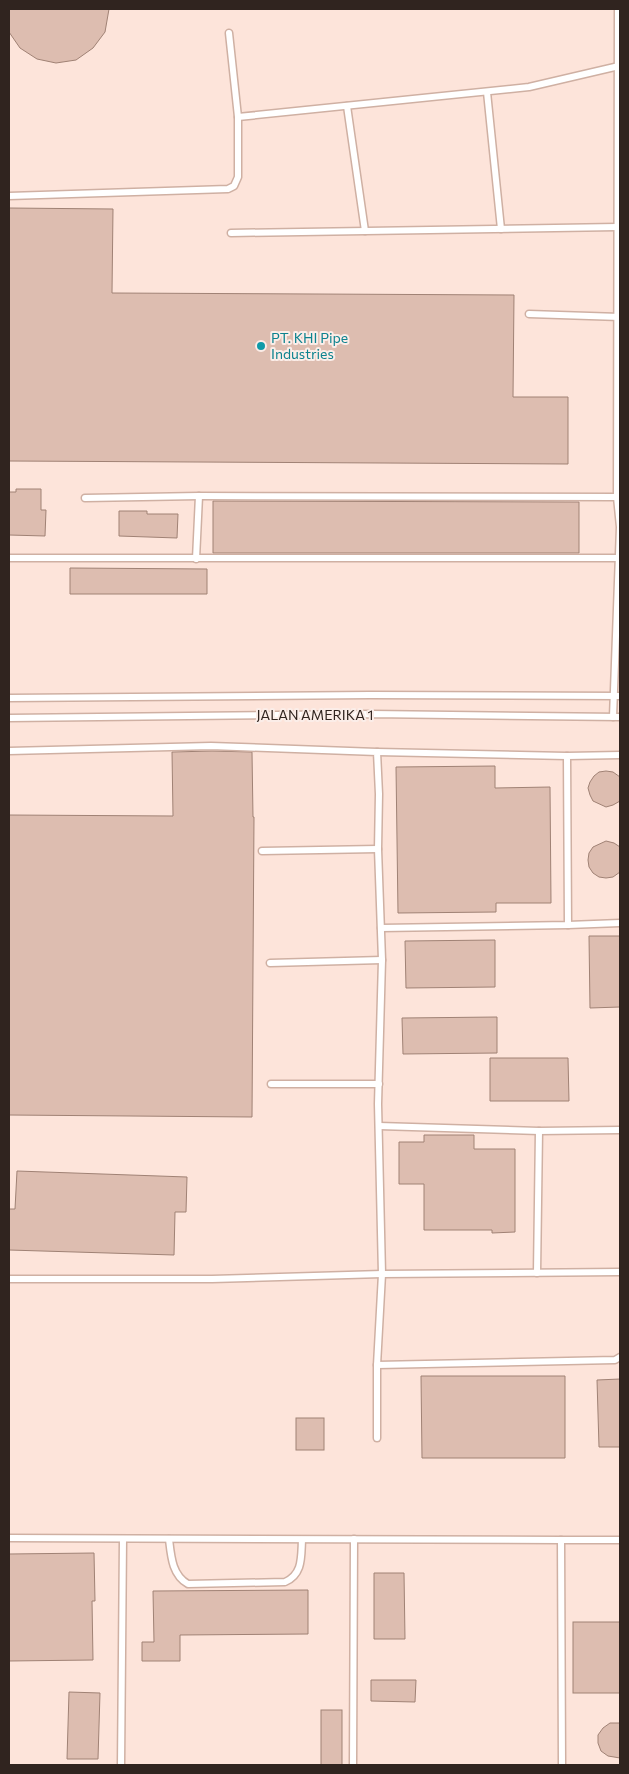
<svg xmlns="http://www.w3.org/2000/svg" width="629" height="1774" viewBox="0 0 629 1774" font-family="Commissioner,sans-serif">
	<style>
		.built { fill: #fde4da }
		.building { fill: #ddbdb0; stroke: #a08275 }
		.lines { fill: none; stroke-linecap: round; stroke-linejoin: round }
		.service-casing { stroke: #cfb0a3; stroke-width: 9 }
		.service { stroke: #fff; stroke-width: 6 }
		.culture-dot { fill: #0f9aa8; stroke: #fbede8; stroke-width: 2 }
		.labels { text-anchor: middle; stroke-width: 4; stroke-linejoin: round; paint-order: stroke }
		.culture-label { font-size: 14px; fill: #0d838f; stroke: #fbede8; text-anchor: start }
		.street-label { font-size: 14px; fill: #30241f; stroke: #fbede8 }
	</style>
	<rect width="100%" height="100%" fill="#fbede8"/>
	<rect class="built" x="9" y="9" width="611" height="1756"/>
	<g class="building">
		<polygon points="9,9 109,9 105,32 93,48 76,60 56,63 37,59 20,48 9,32"/>
		<polygon points="9,208 113,209 112,293 514,295 513,397 568,397 568,464 9,461"/>
		<polygon points="16,489 41,489 41,510 46,510 45,536 9,535 9,492 16,492"/>
		<polygon points="213,501 579,502 579,553 213,553"/>
		<polygon points="119,511 147,511 147,514 178,514 177,538 119,536"/>
		<polygon points="70,568 207,569 207,594 70,594"/>
		<polygon points="212,751 252,752 253,817 254,817 252,1117 9,1115 9,815 173,816 172,752"/>
		<polygon points="495,766 495,788 550,787 551,903 496,903 496,912 398,913 396,767"/>
		<polygon points="606,771 613,772 620,777 620,801 613,805 606,807 593,801 590,795 588,788 590,782 594,776 599,772"/>
		<polygon points="606,841 614,843 620,847 620,872 613,877 606,878 599,877 593,873 589,867 588,860 589,853 593,847"/>
		<polygon points="589,936 620,936 620,1007 590,1008"/>
		<polygon points="495,940 495,987 406,988 405,941"/>
		<polygon points="497,1017 497,1053 403,1054 402,1018"/>
		<polygon points="490,1058 568,1058 569,1101 490,1101"/>
		<polygon points="424,1135 474,1135 474,1149 515,1149 515,1232 492,1233 492,1230 424,1230 424,1184 399,1184 399,1142 424,1142"/>
		<polygon points="17,1171 187,1177 186,1212 175,1212 174,1255 9,1250 9,1209 15,1209"/>
		<polygon points="421,1376 565,1376 565,1458 422,1458"/>
		<polygon points="620,1379 620,1447 599,1447 597,1380"/>
		<rect x="296" y="1418" width="28" height="32"/>
		<polygon points="94,1553 95,1601 92,1601 93,1660 9,1661 9,1554"/>
		<polygon points="374,1573 404,1573 405,1639 374,1639"/>
		<polygon points="308,1590 308,1634 180,1635 180,1661 142,1661 142,1642 154,1642 153,1591"/>
		<rect x="573" y="1622" width="47" height="71"/>
		<polygon points="371,1680 416,1680 415,1702 371,1701"/>
		<polygon points="69,1692 100,1693 98,1759 67,1759"/>
		<rect x="321" y="1710" width="21" height="55"/>
		<polygon points="610,1723 620,1723 620,1758 608,1756 601,1751 598,1743 598,1735 603,1728"/>
	</g>
	<g class="lines">
		<g class="service-casing">
			<g id="service">
				<polyline points="487,92 501,229"/>
				<polyline points="347,106 365,231"/>
				<polyline points="238,117 529,87 619,66"/>
				<polyline points="9,196 228,189 234,186 238,177 238,117 229,33"/>
				<polyline points="231,233 617,227"/>
				<polyline points="529,314 620,317"/>
				<polyline points="85,498 199,496 617,497"/>
				<polyline points="9,558 620,558"/>
				<polyline points="196,559 199,496"/>
				<polyline points="9,698 370,695 620,696"/>
				<polyline points="613,717 620,527 617,497 618,9"/>
				<polyline points="9,718 372,714 620,717"/>
				<polyline points="9,751 211,746 377,752 379,794 378,849 382,960 378,1104 382,1274 377,1365 615,1360 620,1357"/>
				<polyline points="377,752 567,756"/>
				<polyline points="262,851 378,849"/>
				<polyline points="568,925 567,756 620,755"/>
				<polyline points="381,928 568,925 620,923"/>
				<polyline points="270,963 382,960"/>
				<polyline points="271,1084 379,1084"/>
				<polyline points="379,1126 539,1131 620,1130"/>
				<polyline points="537,1273 539,1131"/>
				<polyline points="9,1279 212,1279 382,1274 620,1272"/>
				<polyline points="377,1365 377,1438"/>
				<polyline points="9,1538 561,1540"/>
				<path d="M 169,1539 C 171,1556 172,1575 188,1584 L 285,1582 C 303,1574 301,1557 302,1540"/>
				<polyline points="121,1765 123,1539"/>
				<polyline points="353,1765 354,1539"/>
				<polyline points="562,1765 561,1540 620,1540"/>
			</g>
		</g>
		<use href="#service" class="service"/>
	</g>
	<circle class="culture-dot" cx="261" cy="346" r="5"/>
	<g class="labels">
		<g class="culture-label">
			<text x="271" y="343">PT. KHI Pipe<tspan x="271" dy="16">Industries</tspan></text>
		</g>
		<g class="street-label">
			<text x="315" y="720">JALAN AMERIKA 1</text>
		</g>
	</g>
	<rect width="629" height="1774" fill="none" stroke="#30241f" stroke-width="20"/>
</svg>
